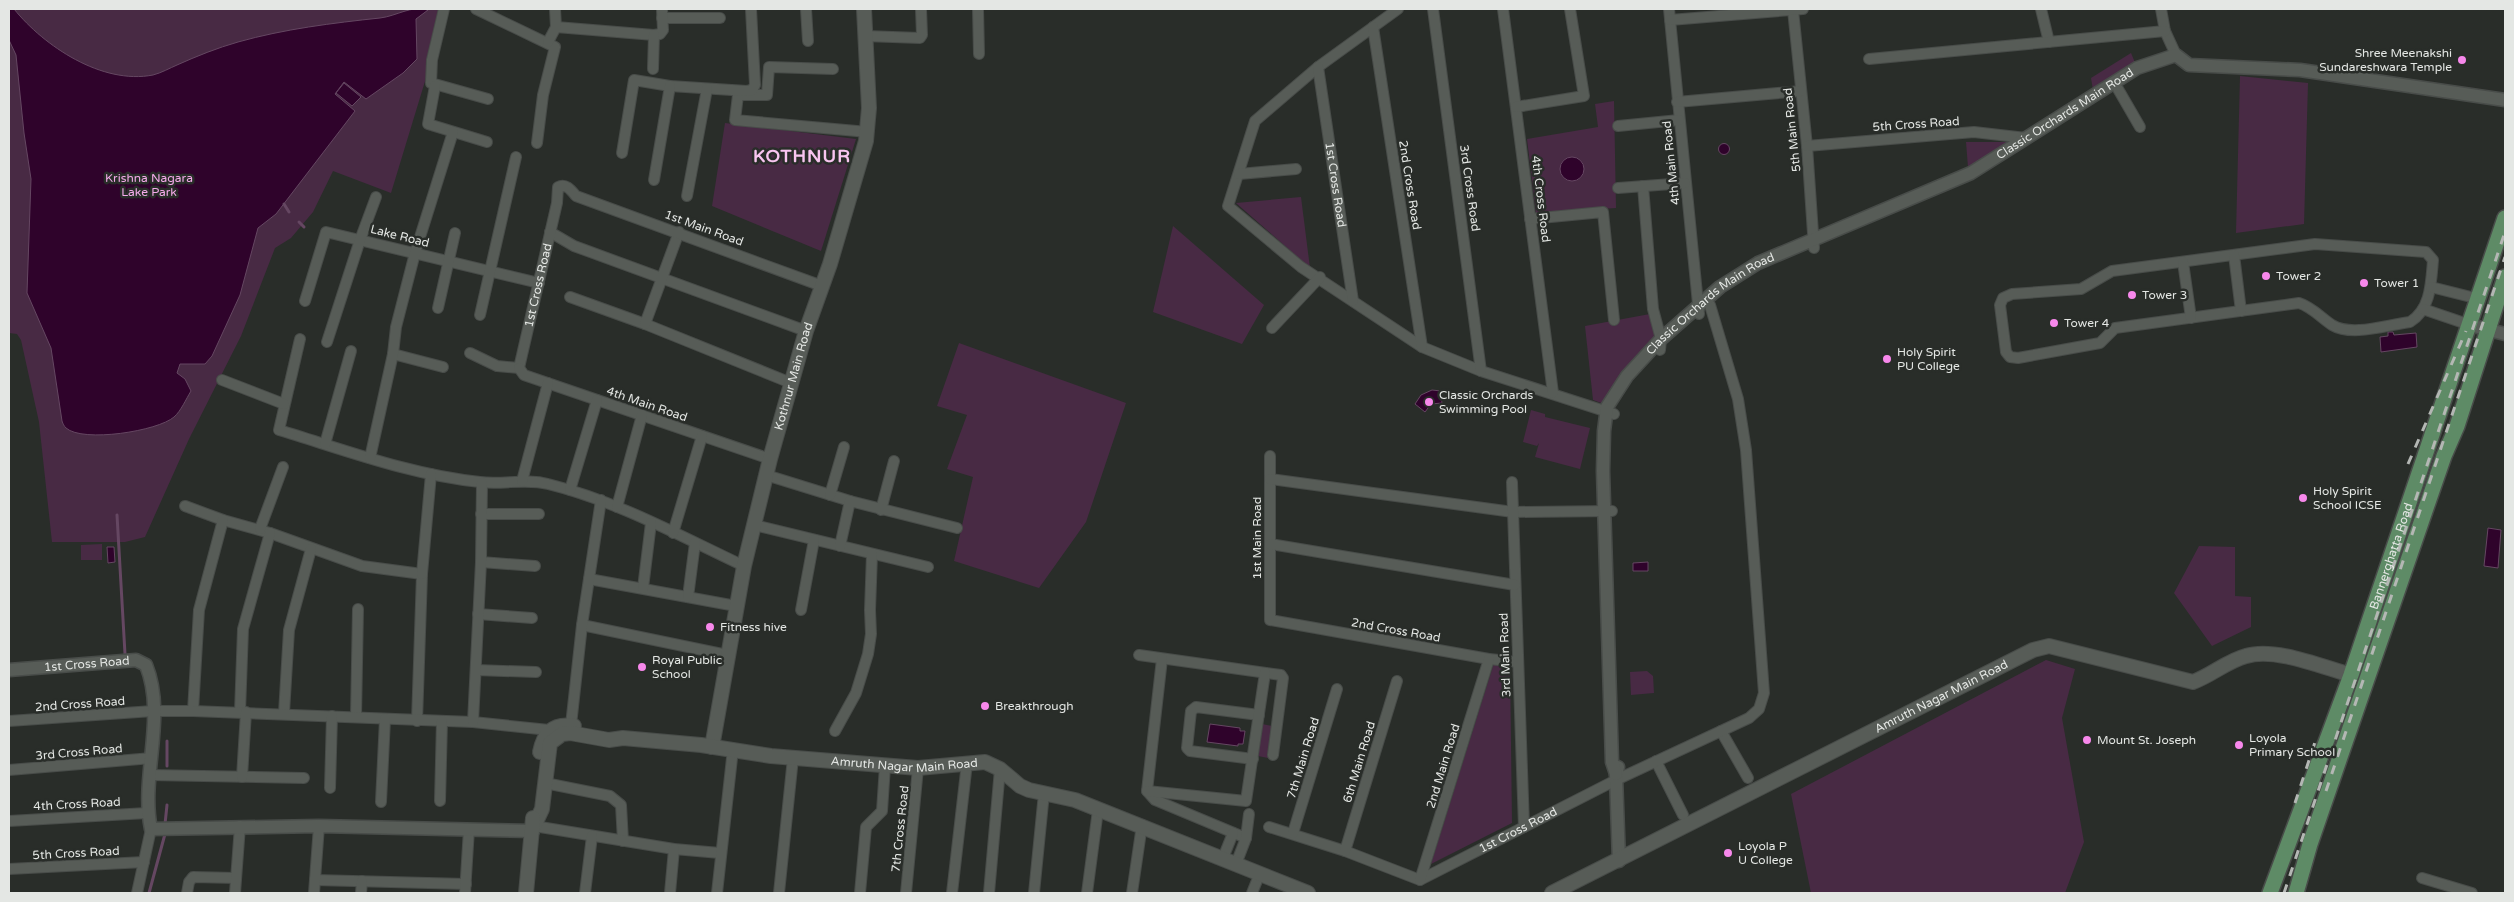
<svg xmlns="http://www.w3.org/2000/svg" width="2514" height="902" viewBox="0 0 2514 902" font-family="'Varela Round',sans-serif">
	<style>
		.green { fill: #482a44 }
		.water { fill: #2f032b; stroke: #654762 }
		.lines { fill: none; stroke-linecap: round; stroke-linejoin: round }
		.stream { stroke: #654762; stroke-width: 3 }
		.minor-casing { stroke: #484c49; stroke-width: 12 }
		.tertiary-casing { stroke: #484c49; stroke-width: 15 }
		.secondary-casing { stroke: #484c49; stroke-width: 16 }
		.primary-casing { stroke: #484c49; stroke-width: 18 }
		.minor { stroke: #575c57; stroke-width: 10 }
		.tertiary { stroke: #575c57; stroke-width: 12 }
		.secondary { stroke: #575c57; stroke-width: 14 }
		.primary { stroke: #5e8b66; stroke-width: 15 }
		.rail { stroke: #b4b7b4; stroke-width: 3; stroke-dasharray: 9 9; stroke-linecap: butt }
		.poi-dot { fill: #f788eb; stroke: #292d29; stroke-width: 2 }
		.labels { text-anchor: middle; stroke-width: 5; stroke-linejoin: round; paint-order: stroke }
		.poi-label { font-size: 12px; fill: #e4e7e4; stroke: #292d29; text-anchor: start }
		.street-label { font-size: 12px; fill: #e4e7e4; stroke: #292d29 }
		.park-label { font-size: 12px; fill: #f4aaea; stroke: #292d29 }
		.district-label { font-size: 18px; font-weight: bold; letter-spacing: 1px; fill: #f8c5f0; stroke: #292d29 }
	</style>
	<rect width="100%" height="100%" fill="#292d29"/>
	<g class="green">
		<polygon points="9,9 438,9 439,16 426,78 391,193 333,171 313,212 291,238 275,248 241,336 189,439 145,537 125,542 52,542 39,422 21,340 17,334 9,333"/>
		<polygon points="2131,53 2136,65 2093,90 2091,78"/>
		<polygon points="2240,76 2308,83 2304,224 2236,233"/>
		<polygon points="1614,101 1616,208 1536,213 1527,139 1598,127 1595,104"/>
		<polygon points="725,123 856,139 821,251 712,206"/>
		<polygon points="1966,142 2011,142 1968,167"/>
		<polygon points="1301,197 1310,268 1236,203"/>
		<polygon points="1173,226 1264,305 1242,344 1153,312"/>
		<polygon points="1650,314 1658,337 1604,404 1593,400 1585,326"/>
		<polygon points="959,343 1126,403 1086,522 1039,588 954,561 973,477 947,469 967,415 937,406"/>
		<polygon points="1531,410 1545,414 1545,417 1590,428 1580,469 1535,457 1539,443 1537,446 1523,442"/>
		<polygon points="102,544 102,560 81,560 81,545"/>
		<polygon points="2199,546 2235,547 2235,596 2251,597 2251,627 2212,646 2174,593"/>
		<polygon points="2046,660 2075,669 2062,718 2084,842 2065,893 1811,893 1791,794"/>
		<polygon points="1494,663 1510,665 1512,823 1431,864"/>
		<polygon points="1647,671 1653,676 1654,693 1631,695 1630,672"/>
		<polygon points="1262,724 1272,726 1268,758 1258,756"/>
	</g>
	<g class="water">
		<path d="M 9,9 L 14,9 C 44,46 102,85 153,75 C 161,73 170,68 177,65 C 197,56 217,48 238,42 C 284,29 333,23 380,18 C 397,16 411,5 428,10 L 416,19 L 417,59 L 403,73 L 366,99 L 344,82 L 335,94 L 355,111 L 276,214 L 258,228 L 240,295 L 212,356 L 205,364 L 180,364 L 177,373 L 185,379 L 191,391 C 186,399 181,411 174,417 C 158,431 83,443 66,428 C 64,426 63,424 62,421 L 51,348 L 27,293 L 31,179 L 24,133 L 16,55 L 9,40 Z"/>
		<polygon points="344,83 361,97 352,106 336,93"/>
		<circle cx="1724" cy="149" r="5.5"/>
		<circle cx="1572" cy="169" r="12"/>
		<polygon points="2388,332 2393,332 2394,335 2416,333 2417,347 2381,352 2380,337 2388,336"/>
		<polygon points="1432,390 1441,391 1442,403 1431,404 1425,412 1415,404 1421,395"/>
		<polygon points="2488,528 2501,530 2498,568 2484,566"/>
		<polygon points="107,547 114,547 115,562 108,563"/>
		<polygon points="1648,562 1648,571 1633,571 1633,563"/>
		<polygon points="1210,724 1240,728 1240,731 1245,731 1243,744 1238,744 1238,746 1207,742"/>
	</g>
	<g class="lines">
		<g class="stream">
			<polyline points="284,204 289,212"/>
			<polyline points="299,222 304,227"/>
			<polyline points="117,515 125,654"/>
			<polyline points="167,741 167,766"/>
			<polyline points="165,824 167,805"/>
			<polyline points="149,893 165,834"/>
		</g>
		<g class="minor-casing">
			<g id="minor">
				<polyline points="444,9 432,60 431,83 488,99"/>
				<polyline points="476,9 555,47 543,95 537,143"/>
				<polyline points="806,9 808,41"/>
				<polyline points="978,9 979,54"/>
				<polyline points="1398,9 1318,67 1255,121 1228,206 1301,267 1422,347 1481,371 1614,414"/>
				<polyline points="1433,9 1481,371"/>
				<polyline points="1503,9 1553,393"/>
				<polyline points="1669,9 1699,314"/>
				<polyline points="2041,9 2049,42"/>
				<polyline points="2161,9 2165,31 2176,55"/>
				<polyline points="1793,10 1807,146 1814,248"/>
				<polyline points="662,18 720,18"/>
				<polyline points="1670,20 1803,9"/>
				<polyline points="556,27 654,35 660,34 663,30 662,9"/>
				<polyline points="1373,27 1422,347"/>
				<polyline points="865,36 920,38 922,35 921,9"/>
				<polyline points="548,42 556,27 555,9"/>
				<polyline points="1869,59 2165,31"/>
				<path id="s1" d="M 1318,67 L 1353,301"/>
				<polyline points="653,69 654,35"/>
				<polyline points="833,69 769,67 767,95 738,95 735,120 868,132"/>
				<polyline points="435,86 428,124 487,142"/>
				<polyline points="2118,89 2140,127"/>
				<polyline points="1677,102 1801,91"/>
				<polyline points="1516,107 1584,96 1570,9"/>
				<polyline points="1618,126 1679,120"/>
				<polyline points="1807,146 1974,132 2026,138"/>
				<polyline points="622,153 634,80 670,86 747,91 752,90 755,85 751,9"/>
				<polyline points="1239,174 1296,169"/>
				<polyline points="654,180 670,86"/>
				<polyline points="1643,186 1653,309 1661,339 1660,350"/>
				<polyline points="1618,188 1685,183"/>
				<polyline points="687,196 707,89"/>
				<polyline points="1530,219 1603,212 1614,320"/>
				<polyline points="550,232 574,246 806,331"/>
				<path d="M 2315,244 L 2426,252 L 2433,260 C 2431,283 2431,309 2410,322 C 2386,325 2352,337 2332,325 C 2320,317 2312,307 2299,303 L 2115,328 L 2100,343 L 2018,358 L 2010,357 L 2006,352 L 2000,305 L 2003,298 L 2012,294 L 2081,289 L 2112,271 Z"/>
				<polyline points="2234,255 2241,311"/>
				<polyline points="2183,262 2191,318"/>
				<polyline points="2431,287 2479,299"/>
				<polyline points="570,297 645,324 791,383"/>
				<polyline points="305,301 326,232 539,283"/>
				<polyline points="438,308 455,233"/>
				<polyline points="2423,309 2470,325"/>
				<polyline points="480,315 516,157"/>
				<polyline points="645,324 679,232"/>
				<polyline points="1272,328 1320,277"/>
				<path d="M 300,339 L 279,430 C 345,450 411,475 480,482 C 503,485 526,478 548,484 C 617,501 680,536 744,566"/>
				<polyline points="327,342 360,240 376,197"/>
				<polyline points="470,353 497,366 519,368"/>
				<polyline points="393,354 443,367"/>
				<path id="s2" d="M 519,368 L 557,203 L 558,187 C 566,183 571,190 576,196 L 822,286"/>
				<polyline points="519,368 524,375 770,459"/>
				<polyline points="222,380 284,404"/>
				<polyline points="325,444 351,351"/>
				<polyline points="1270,456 1270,620 1489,659 1518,662"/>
				<polyline points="370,458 393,354 396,327 415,253 453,132"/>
				<polyline points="766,475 850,501"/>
				<polyline points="1270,479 1513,512 1612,511"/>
				<polyline points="522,481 548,383"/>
				<polyline points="1512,482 1524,827"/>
				<polyline points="570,490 597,400"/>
				<polyline points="830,495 844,447"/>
				<polyline points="185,506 223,520 270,533 362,566 422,574 417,721"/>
				<polyline points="617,507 642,415"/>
				<polyline points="881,510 894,461"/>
				<polyline points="481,514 539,514"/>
				<polyline points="754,525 928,567"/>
				<polyline points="260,529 283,467"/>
				<polyline points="673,533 702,436"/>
				<polyline points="1270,544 1515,585"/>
				<polyline points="840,546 850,501 957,528"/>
				<polyline points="481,562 535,566"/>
				<polyline points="422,574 431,474"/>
				<polyline points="589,579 736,606"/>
				<polyline points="643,588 651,523"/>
				<polyline points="688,597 695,543"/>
				<polyline points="801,610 814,540"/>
				<polyline points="478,614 532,618"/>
				<polyline points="582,625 727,655"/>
				<polyline points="1139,655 1281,675 1283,678 1273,755"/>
				<polyline points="1162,659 1147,791 1155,800 1246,838"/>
				<polyline points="476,670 536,672"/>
				<polyline points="193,711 199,610 223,520"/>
				<polyline points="240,712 243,629 270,533"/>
				<polyline points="284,713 289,630 311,549"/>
				<polyline points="356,717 358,609"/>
				<polyline points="9,721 153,711 193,711 473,722 549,730"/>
				<polyline points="473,722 481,562 482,483"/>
				<polyline points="571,725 582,625 601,500"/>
				<polyline points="835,731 856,693 868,654 871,634 870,610 872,554"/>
				<polyline points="1721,731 1748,778"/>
				<polyline points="1253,759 1190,751 1187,748 1191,711 1196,707 1259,715"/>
				<polyline points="1656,761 1683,815"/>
				<polyline points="9,770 152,758"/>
				<polyline points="150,775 304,778"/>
				<polyline points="242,777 246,712"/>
				<polyline points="545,783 610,796 621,805 623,841"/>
				<polyline points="330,788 332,716"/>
				<polyline points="1147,791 1246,801 1265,673"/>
				<polyline points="440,801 442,721"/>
				<polyline points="381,802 385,719"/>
				<polyline points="9,821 147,813"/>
				<polyline points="534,826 674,849 720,853"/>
				<path id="s3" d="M 1269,827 L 1345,851 L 1420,880 L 1616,780 L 1749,718 L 1759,709 L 1764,693 L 1746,450 L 1738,399 L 1710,305"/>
				<polyline points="1293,833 1337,689"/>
				<polyline points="1345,851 1397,681"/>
				<polyline points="1223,858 1233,833"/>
				<polyline points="1236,864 1246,838 1249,814"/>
				<polyline points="9,869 144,862"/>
				<polyline points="2422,878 2472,893"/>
				<polyline points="315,880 466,884"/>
				<polyline points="1420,880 1489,659"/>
				<polyline points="137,893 151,829"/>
				<polyline points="187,893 189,882 193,877 236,878"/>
				<polyline points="235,893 240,826"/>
				<polyline points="314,893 319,826"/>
				<polyline points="361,893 362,881"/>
				<polyline points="465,893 469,829"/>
				<polyline points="585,893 592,836"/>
				<polyline points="670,893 674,849"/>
				<polyline points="717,893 733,749"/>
				<polyline points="779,893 793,758"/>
				<polyline points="860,893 866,827 882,811 885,766"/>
				<polyline points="906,893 918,768"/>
				<polyline points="952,893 967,763"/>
				<polyline points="989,893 1000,769"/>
				<polyline points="1034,893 1044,793"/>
				<polyline points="1087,893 1098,810"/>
				<polyline points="1132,893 1142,825"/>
				<polyline points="1252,893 1260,873"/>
			</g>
		</g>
		<g class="tertiary-casing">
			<g id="tertiary">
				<polyline points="2470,325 2505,334"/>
				<path id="s4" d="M 9,670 L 136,660 L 146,665 C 167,717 140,776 151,829 L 319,826 L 533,831"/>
				<polyline points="1618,767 1616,776 1619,861"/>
				<path id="s5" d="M 1616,774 L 1612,762 L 1603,471 L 1604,431 L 1607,407 L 1627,376 L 1661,339 L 1720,287 L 1758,263 L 1971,173 L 2137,68 L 2176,55 L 2189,65 L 2300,70 L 2505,100"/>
			</g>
		</g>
		<g class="secondary-casing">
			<g id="secondary">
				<path id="s6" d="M 712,747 L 744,566 L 770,459 L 806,331 L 830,264 L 866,141 L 869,108 L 864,9"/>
				<path d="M 540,752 C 544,732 554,723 574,726"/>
				<path id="s7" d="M 534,826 L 542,809 L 550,743 L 562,734 L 570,733 L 609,740 L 623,738 L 701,745 L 771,756 L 918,768 L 985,762 L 1000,769 L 1020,786 L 1029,790 L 1075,800 L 1308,893"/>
				<polyline points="526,893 533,818"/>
				<path id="s8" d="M 1552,893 L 2033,650 L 2049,646 L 2193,682 C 2212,675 2227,661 2246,656 C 2275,647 2322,667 2351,675"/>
			</g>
		</g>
		<g class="primary-casing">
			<g id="primary">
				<path id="s9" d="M 2270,893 L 2351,675 L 2505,218"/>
				<polyline points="2296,893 2310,844 2444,456 2457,426 2505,277"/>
			</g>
		</g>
		<use href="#minor" class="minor"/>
		<use href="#tertiary" class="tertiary"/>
		<use href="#secondary" class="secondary"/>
		<use href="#primary" class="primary"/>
		<g class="rail">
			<polyline points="2408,464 2466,331"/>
			<polyline points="2326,791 2505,257"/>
			<polyline points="2295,803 2317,736"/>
			<polyline points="2284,893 2505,232"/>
		</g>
	</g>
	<g class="poi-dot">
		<circle cx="2462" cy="60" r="5"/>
		<circle cx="2266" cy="276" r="5"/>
		<circle cx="2364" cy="283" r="5"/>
		<circle cx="2132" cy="295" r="5"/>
		<circle cx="2054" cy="323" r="5"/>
		<circle cx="1887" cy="359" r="5"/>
		<circle cx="1429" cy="402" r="5"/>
		<circle cx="2303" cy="498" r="5"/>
		<circle cx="710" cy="627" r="5"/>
		<circle cx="642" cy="667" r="5"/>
		<circle cx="985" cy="706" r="5"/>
		<circle cx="2087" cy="740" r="5"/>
		<circle cx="2239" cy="745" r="5"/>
		<circle cx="1728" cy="853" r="5"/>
	</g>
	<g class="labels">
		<g class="poi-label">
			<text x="2452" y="57" text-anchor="end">Shree Meenakshi<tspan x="2452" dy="14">Sundareshwara Temple</tspan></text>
			<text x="2276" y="280">Tower 2</text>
			<text x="2374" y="287">Tower 1</text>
			<text x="2142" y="299">Tower 3</text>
			<text x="2064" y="327">Tower 4</text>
			<text x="1897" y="356">Holy Spirit<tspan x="1897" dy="14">PU College</tspan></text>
			<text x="1439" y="399">Classic Orchards<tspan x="1439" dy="14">Swimming Pool</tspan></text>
			<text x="2313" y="495">Holy Spirit<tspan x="2313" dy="14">School ICSE</tspan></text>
			<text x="720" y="631">Fitness hive</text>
			<text x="652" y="664">Royal Public<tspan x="652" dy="14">School</tspan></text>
			<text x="995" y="710">Breakthrough</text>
			<text x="2249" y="742">Loyola<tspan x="2249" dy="14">Primary School</tspan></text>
			<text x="2097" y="744">Mount St. Joseph</text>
			<text x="1738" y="850">Loyola P<tspan x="1738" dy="14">U College</tspan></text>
		</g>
		<g class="street-label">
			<text dy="4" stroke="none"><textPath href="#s5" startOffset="921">Classic Orchards Main Road</textPath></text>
			<text transform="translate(1916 124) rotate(-4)" y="4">5th Cross Road</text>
			<text transform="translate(1792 130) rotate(-96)" y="4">5th Main Road</text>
			<text transform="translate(1671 163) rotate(-96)" y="4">4th Main Road</text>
			<text dy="4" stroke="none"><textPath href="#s1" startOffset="119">1st Cross Road</textPath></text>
			<text transform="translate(1410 185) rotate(81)" y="4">2nd Cross Road</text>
			<text transform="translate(1470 188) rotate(82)" y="4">3rd Cross Road</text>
			<text transform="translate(1541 199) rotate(83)" y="4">4th Cross Road</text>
			<text transform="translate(704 228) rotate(20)" y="4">1st Main Road</text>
			<text transform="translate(400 236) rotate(14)" y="4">Lake Road</text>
			<text dy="4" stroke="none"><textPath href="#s2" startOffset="85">1st Cross Road</textPath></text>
			<text dy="4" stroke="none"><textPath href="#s5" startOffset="516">Classic Orchards Main Road</textPath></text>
			<text dy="4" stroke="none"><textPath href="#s6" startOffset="380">Kothnur Main Road</textPath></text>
			<text transform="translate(647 404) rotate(19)" y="4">4th Main Road</text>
			<text transform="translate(1257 538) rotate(-90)" y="4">1st Main Road</text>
			<text dy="4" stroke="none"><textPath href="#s9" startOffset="358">Bannerghatta Road</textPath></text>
			<text transform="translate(1396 630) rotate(10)" y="4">2nd Cross Road</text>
			<text transform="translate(1505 655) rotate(-92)" y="4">3rd Main Road</text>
			<text dy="4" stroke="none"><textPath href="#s4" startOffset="78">1st Cross Road</textPath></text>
			<text dy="4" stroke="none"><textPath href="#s8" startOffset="436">Amruth Nagar Main Road</textPath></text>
			<text transform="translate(80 704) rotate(-4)" y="4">2nd Cross Road</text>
			<text transform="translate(79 752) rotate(-5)" y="4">3rd Cross Road</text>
			<text transform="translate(1303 758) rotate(-73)" y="4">7th Main Road</text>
			<text dy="4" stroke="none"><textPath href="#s7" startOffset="445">Amruth Nagar Main Road</textPath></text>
			<text transform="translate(1359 762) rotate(-73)" y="4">6th Main Road</text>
			<text transform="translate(1443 766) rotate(-73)" y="4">2nd Main Road</text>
			<text transform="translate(77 804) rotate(-3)" y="4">4th Cross Road</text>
			<text transform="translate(900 829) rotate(-84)" y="4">7th Cross Road</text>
			<text dy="4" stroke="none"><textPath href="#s3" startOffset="270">1st Cross Road</textPath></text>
			<text transform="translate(76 853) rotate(-3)" y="4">5th Cross Road</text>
		</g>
		<g class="park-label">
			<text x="149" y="182">Krishna Nagara<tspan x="149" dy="14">Lake Park</tspan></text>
		</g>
		<g class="district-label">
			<text x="802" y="162">KOTHNUR</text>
		</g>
	</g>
	<rect width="2514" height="902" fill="none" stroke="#e4e7e4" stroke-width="20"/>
</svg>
